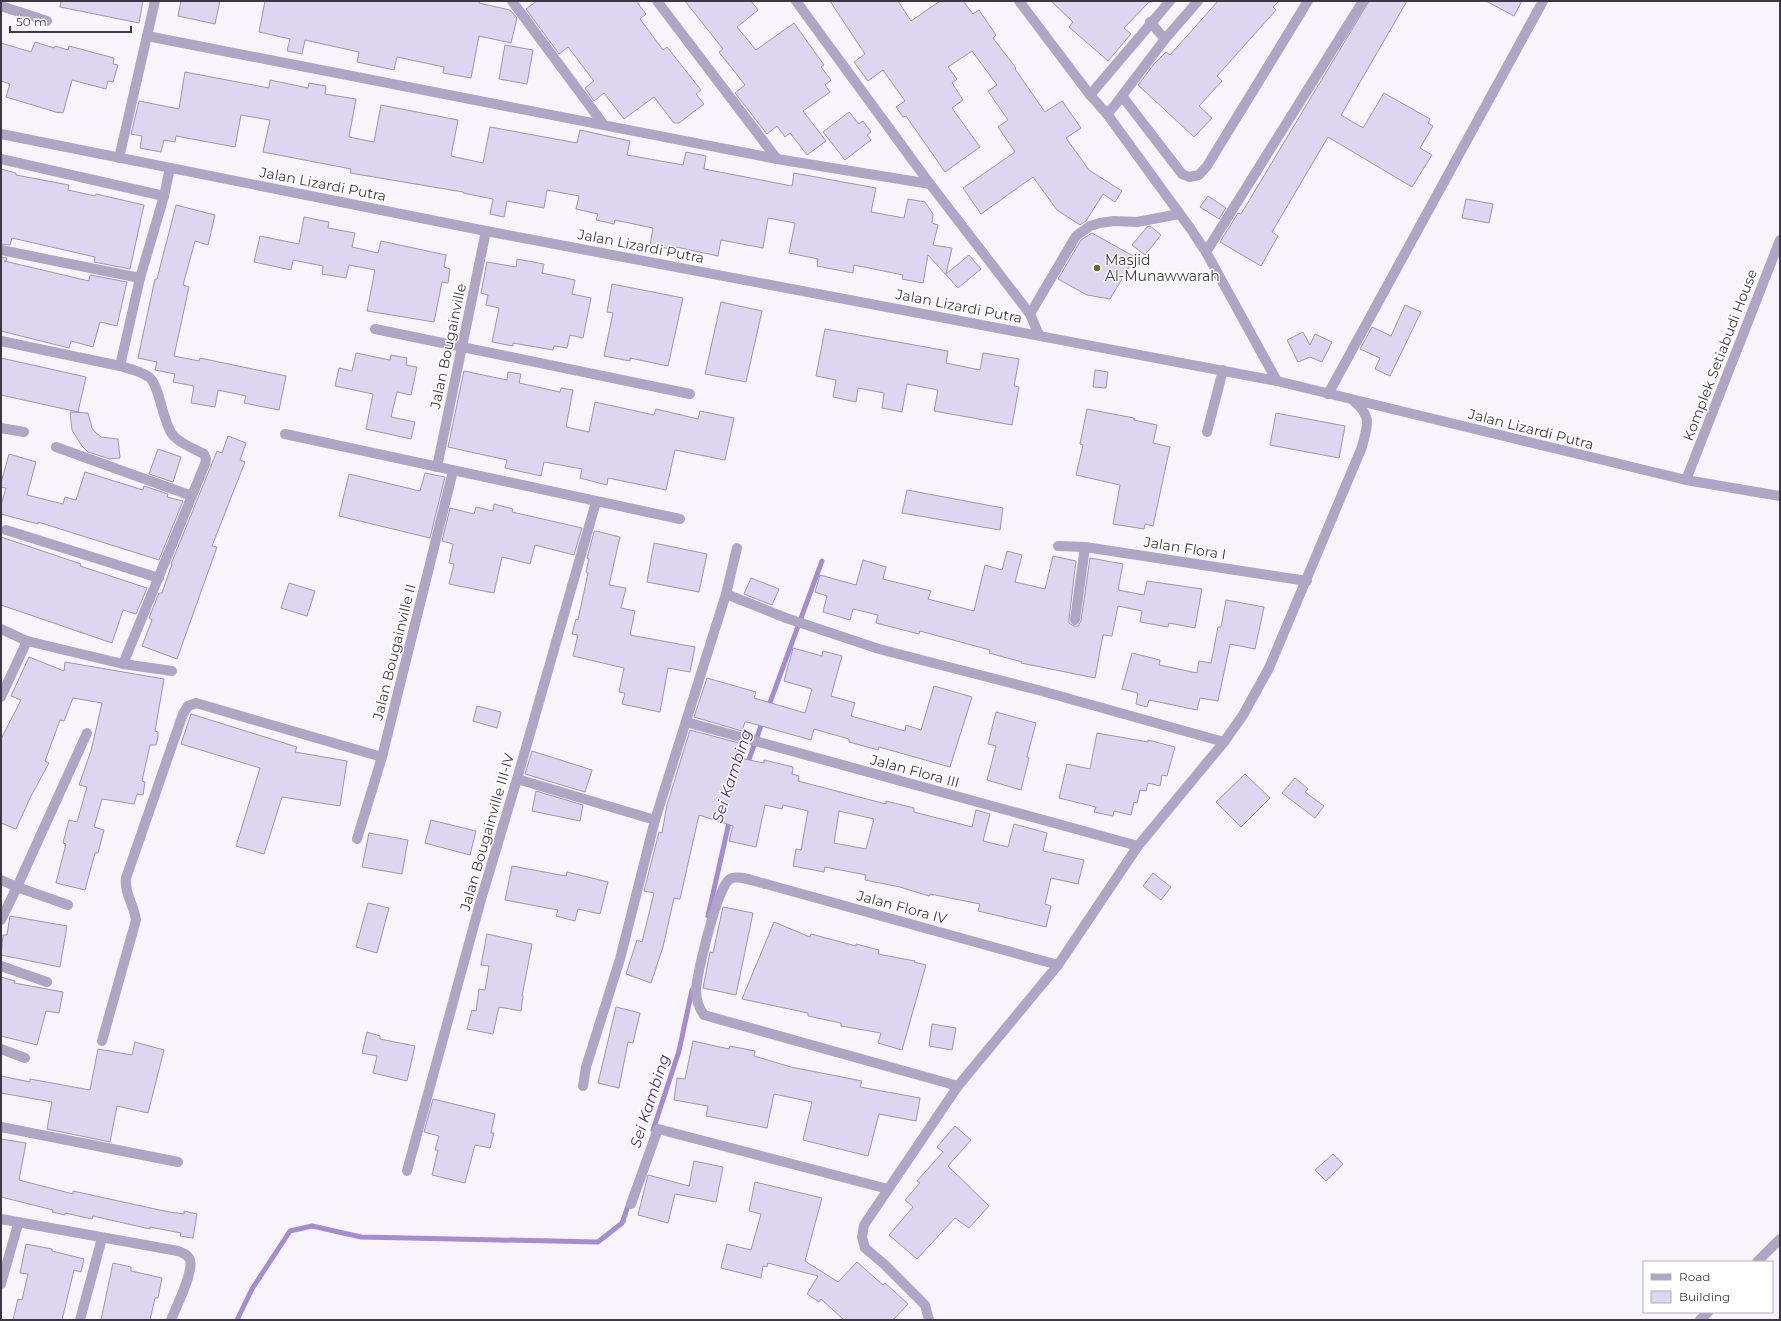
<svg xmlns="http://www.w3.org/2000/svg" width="1781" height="1321" viewBox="0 0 1781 1321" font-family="Montserrat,sans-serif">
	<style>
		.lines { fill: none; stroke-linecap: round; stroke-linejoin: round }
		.stream { stroke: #a58cd2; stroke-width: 5 }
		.building { fill: #ded6f0; stroke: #9d95ae; fill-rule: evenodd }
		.path { stroke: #a4a1a9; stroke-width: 2.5; stroke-dasharray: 3 3; stroke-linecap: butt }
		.minor { stroke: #afa5c5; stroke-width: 10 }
		.poi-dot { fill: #5f6f1b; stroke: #fff; stroke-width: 1.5 }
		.labels { text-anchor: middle; stroke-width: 3; stroke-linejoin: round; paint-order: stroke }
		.street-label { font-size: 14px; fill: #3c3843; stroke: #fff }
		.poi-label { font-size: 14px; fill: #3c3843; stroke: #fff; text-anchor: start }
		.water-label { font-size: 15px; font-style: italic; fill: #4a2679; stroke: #fff }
	</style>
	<rect width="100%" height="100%" fill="#f7f5fb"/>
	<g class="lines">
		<g class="stream">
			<polyline points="768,708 822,561"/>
			<polyline points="747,765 763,720"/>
			<polyline points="708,916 730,818"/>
			<polyline points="653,1130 679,1051 692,990"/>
			<polyline points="237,1320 252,1289 290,1231 312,1226 361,1237 598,1242 622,1223 629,1203"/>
		</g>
	</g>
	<g class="building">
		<polygon points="61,1 143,1 139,23 60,7"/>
		<polygon points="181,1 220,1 215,24 178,16"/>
		<polygon points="265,1 479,1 479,3 510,10 517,18 511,43 479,36 471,78 443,73 444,67 397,57 394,70 357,62 359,52 305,40 302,54 287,51 290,39 259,32"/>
		<polygon points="537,1 636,1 646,14 640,19 663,50 667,47 701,90 696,94 704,104 679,123 674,123 654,97 624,119 604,93 594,101 585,88 594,81 568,47 559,54 526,9"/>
		<polygon points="685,1 751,1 758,10 737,27 756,50 794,23 824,65 821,67 831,80 825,85 830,92 803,111 826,141 807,155 790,133 785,137 777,126 767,134 735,93 745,85 719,52 723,49"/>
		<polygon points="830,1 898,1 911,21 940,1 963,1 973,14 979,10 996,35 993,38 1016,68 1015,69 1045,112 1062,101 1081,128 1066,138 1089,170 1122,191 1115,202 1103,194 1086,221 1080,225 1057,210 1033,177 981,214 963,188 1015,152 998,127 1008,120 988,91 997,85 972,51 948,67 957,79 952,83 963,100 952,108 980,147 945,172 906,116 903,117 896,107 905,101 883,70 868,81 854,62 865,54"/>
		<polygon points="1051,1 1150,1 1124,28 1131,34 1108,61 1069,27 1073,22"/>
		<polygon points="1218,1 1279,1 1273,7 1276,10 1217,76 1222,81 1199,106 1212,118 1194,137 1138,85 1154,64 1166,52 1170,55"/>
		<polygon points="1369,1 1407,1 1341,115 1363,128 1384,93 1430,119 1428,123 1433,126 1420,148 1432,155 1412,187 1328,137 1272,232 1278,236 1261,266 1220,242 1238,213 1241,214"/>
		<polygon points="1486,1 1522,1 1514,16"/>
		<polygon points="35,42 54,48 55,46 68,50 69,46 114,58 113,64 118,65 113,82 108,81 106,89 72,80 63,113 59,112 59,113 6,97 10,84 1,81 1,43 31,52"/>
		<polygon points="505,45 533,50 527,84 499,79"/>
		<polygon points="185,72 269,88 270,80 308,88 309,83 326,86 325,94 356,99 349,137 374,142 381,105 458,120 451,156 483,163 490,127 577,143 580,130 630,141 627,155 683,165 686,152 706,156 704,169 792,186 794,173 876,188 871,212 904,218 908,199 925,202 933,214 932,223 938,225 933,245 952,248 946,274 969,255 981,269 958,288 928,255 923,283 902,279 903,275 854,265 853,273 817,266 818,259 789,253 795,223 768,218 763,248 721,240 718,256 676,247 675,250 650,245 653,228 615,220 614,224 596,220 598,214 576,209 579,196 547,190 544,208 507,201 504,217 490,214 493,199 463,193 463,192 350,173 351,169 263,152 270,120 241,115 235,147 176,136 175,142 164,140 161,152 140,148 142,136 131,134 139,101 179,109"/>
		<polygon points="849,112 859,124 863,121 871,132 867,135 871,140 845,160 823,132"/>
		<polygon points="1,169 16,173 16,175 69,185 68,190 95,196 96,194 144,205 130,269 94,262 95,257 12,238 10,245 1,244"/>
		<polygon points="1208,196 1226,208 1219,219 1200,207"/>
		<polygon points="1466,199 1493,204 1489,223 1462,218"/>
		<polygon points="176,205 215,215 208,245 195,241 183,285 189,287 174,356 199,361 200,358 286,376 279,410 244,403 246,396 218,390 215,407 191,403 194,386 173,382 175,374 155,370 157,362 138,358 155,279 157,279"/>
		<polygon points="304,217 329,222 328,228 355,233 352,247 378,253 381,241 446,255 444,267 450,269 448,283 442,282 434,322 367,311 375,270 349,265 346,278 322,274 323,266 293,260 291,270 254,262 260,236 299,244"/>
		<polygon points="1150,226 1161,235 1145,255 1132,245 1147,227"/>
		<polygon points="1092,233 1135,257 1110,299 1087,295 1058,279 1081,240"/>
		<polygon points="1,257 7,258 6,261 4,261 89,281 90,275 127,282 117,326 100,322 93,347 71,341 69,348 1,331"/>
		<polygon points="517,259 544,264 542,273 575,280 572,294 591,298 583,338 570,335 567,348 554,346 553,350 513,343 513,346 492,342 499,308 486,305 488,295 481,293 487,262 516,267"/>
		<polygon points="612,284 683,298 668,366 630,358 630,361 604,356 613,313 607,312"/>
		<polygon points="721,302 762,311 746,382 705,374"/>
		<polygon points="1405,305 1421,312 1390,376 1375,369 1380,358 1360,349 1372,327 1391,336"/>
		<polygon points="825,329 948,351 946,363 980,370 983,353 1019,359 1014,386 1019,387 1012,425 934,411 938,390 907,384 902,412 882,408 884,393 858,388 856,402 833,397 836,380 816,376"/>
		<polygon points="1303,332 1310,345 1315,334 1332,342 1322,362 1310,357 1298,362 1287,340"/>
		<polygon points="356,353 390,360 391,355 407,358 406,365 417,367 411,395 397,392 391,417 415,422 411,439 366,429 373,394 335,386 339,368 352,371"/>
		<polygon points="1,358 86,377 78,412 1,395"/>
		<polygon points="1095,370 1108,372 1106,388 1093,387"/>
		<polygon points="464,371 507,380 508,372 521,374 519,383 560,392 561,388 573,390 566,427 589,432 595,402 654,415 656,409 698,419 700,411 734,418 725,460 675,450 666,490 608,478 607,485 580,478 582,469 544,462 541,476 505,468 507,460 448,447"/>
		<polygon points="1087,409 1134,418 1134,420 1157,425 1153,443 1170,447 1153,526 1145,524 1144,529 1113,524 1120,485 1076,475 1083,445 1080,444"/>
		<polygon points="70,412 88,413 92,428 95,432 101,437 118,439 120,458 110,459 88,452 82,446 72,430"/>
		<polygon points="1276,413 1345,426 1339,458 1270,445"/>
		<polygon points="228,436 246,443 240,460 245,462 212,546 217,547 177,659 142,646 152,620 149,618 159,593 162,593 172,564 171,564 217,451 222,453"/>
		<polygon points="158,449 181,457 173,482 149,474"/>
		<polygon points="9,454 36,462 27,495 63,504 65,497 76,500 85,472 143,490 144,486 168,494 167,497 183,501 159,560 38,522 38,524 1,514 1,505 6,488 1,487 1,483"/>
		<polygon points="425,473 445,477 430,538 339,516 349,474 420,491"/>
		<polygon points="907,490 1003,508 1000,530 902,513"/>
		<polygon points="494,504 513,509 512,512 582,528 574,555 535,545 530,564 502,557 494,593 449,584 454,564 449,563 453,544 442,541 450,508 474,514 476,507 493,511"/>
		<polygon points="596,531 620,537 609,585 626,588 621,608 635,611 630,635 695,647 690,672 668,668 660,712 622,704 625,693 619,692 624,668 573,656 578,635 572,634 576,619 578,620 588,573 586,572 589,559 587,558 594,532"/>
		<polygon points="1,537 81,564 80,566 147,588 136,614 123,610 112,643 1,605"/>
		<polygon points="654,543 707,554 699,592 647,582"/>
		<polygon points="1007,551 1022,555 1015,582 1045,589 1053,556 1076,561 1069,619 1069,623 1074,626 1078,626 1081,621 1090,558 1123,564 1118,590 1144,595 1147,581 1202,589 1195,628 1169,623 1168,627 1140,622 1142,611 1118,606 1112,636 1103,635 1095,678 1021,663 1022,662 989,653 990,650 920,631 919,634 876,623 878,615 853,609 850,620 823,612 827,596 815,592 820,575 856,585 863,560 886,567 883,579 931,591 928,599 974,611 985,565 1002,570"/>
		<polygon points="751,578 779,589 772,605 744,594"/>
		<polygon points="289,583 315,591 307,616 281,608"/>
		<polygon points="1226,600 1264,607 1255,649 1230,644 1218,701 1200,698 1197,710 1149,700 1147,707 1136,704 1138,693 1122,689 1132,653 1160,660 1159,665 1197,673 1199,661 1211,663 1218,627 1221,627"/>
		<polygon points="793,648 822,656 823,651 842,656 831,696 855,703 851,716 905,731 906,725 921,730 934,686 972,697 950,767 879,747 878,750 849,742 849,739 814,729 811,740 747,722 745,722 742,731 694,717 707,678 756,692 754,698 805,713 812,689 784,681"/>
		<polygon points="29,657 64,671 65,662 164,679 155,731 158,732 158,737 156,745 150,745 142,781 145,782 143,795 137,794 134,804 102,799 94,827 104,830 98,853 95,853 85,890 56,883 66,844 63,843 69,820 77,822 87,787 79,785 91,751 102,703 73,698 64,721 60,720 45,761 49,763 30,798 16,829 1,823 1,739 21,700 11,696"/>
		<polygon points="477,706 501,712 497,728 473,721"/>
		<polygon points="996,712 1036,723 1027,757 1029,758 1021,790 987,780 996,746 988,744"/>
		<polygon points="191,714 297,747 295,752 347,761 340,806 282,797 264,854 236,846 260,768 181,744"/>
		<path d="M 690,730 L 739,743 L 735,757 L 764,763 L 764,760 L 793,767 L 792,774 L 799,776 L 798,781 L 886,804 L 886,801 L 914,808 L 914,812 L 972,827 L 976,810 L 990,814 L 983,841 L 1008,847 L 1014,824 L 1047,833 L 1043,851 L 1084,860 L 1078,884 L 1051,878 L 1045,904 L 1051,906 L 1046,927 L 978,911 L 980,904 L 930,894 L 929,896 L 900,887 L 865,880 L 866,875 L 825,867 L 824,872 L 793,866 L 796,849 L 801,850 L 808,811 L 783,805 L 782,809 L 765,805 L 756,847 L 729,841 L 733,826 L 699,815 L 680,899 L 674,898 L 663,947 L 651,983 L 626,974 L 637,940 L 642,942 L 654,893 L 644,891 L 659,832 L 662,833 L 667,805 ZM 839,811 L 874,819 L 866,849 L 834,843 Z"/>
		<polygon points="1097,733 1148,742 1148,740 1175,747 1167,776 1162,775 1160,786 1148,783 1146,791 1140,790 1137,803 1134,802 1131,815 1114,811 1113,816 1094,812 1096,807 1059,798 1067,764 1090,769"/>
		<polygon points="532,751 592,770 585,792 525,774"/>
		<polygon points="1245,774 1270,798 1241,827 1216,802"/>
		<polygon points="1295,778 1308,789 1305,792 1324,806 1315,818 1282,793"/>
		<polygon points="536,791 583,805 580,821 532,811"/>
		<polygon points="431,820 476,831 470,855 425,843"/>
		<polygon points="369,833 408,840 402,874 362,867"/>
		<polygon points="512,866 566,876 567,872 608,882 600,914 578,909 575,921 556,916 558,910 505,900"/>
		<polygon points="1153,873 1171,887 1161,900 1143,886"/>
		<polygon points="368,903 389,908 377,953 356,947"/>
		<polygon points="723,907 753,913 736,995 703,988 710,952 713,953"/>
		<polygon points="10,916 67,926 60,967 1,955 3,935 7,935"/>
		<polygon points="774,922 810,937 811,934 856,946 856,944 879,950 878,954 915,961 914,962 926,965 902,1050 878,1043 881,1033 841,1026 841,1023 808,1016 808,1013 742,999"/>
		<polygon points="487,934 532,944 522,996 523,996 521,1011 499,1007 493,1034 467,1029 472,1010 476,1011 479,989 485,990 489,966 481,965"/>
		<polygon points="1,977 15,981 14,983 63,992 59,1013 46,1011 37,1045 1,1036"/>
		<polygon points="616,1007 640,1013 633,1043 628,1042 619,1088 598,1083"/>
		<polygon points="932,1024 956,1028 952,1050 929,1046"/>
		<polygon points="367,1032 380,1036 380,1039 415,1046 407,1081 373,1073 377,1056 362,1053"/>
		<polygon points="693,1041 729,1049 730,1046 755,1051 754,1056 791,1067 862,1081 860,1087 920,1098 916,1121 879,1114 868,1156 803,1140 812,1102 774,1094 767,1128 706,1116 708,1106 674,1100 677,1078 685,1079"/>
		<polygon points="135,1042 164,1050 148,1113 117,1106 110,1142 47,1129 52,1102 1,1093 1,1076 30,1082 30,1079 90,1090 98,1049 132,1055"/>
		<polygon points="433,1099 495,1114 491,1133 494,1133 490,1148 475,1145 465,1183 432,1175 438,1150 435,1150 439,1136 424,1132"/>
		<polygon points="955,1126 971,1140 948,1166 989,1206 969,1228 955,1218 917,1259 889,1235 913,1207 905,1200 920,1183 917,1181 943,1152 937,1147"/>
		<polygon points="1,1139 26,1143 19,1180 73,1194 73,1191 169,1212 184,1214 184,1211 197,1214 193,1238 180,1236 181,1233 150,1227 150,1229 93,1216 92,1219 65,1213 65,1215 52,1212 53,1210 1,1197"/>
		<polygon points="1333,1154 1343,1164 1326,1181 1315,1170"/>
		<polygon points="694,1161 723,1167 716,1202 675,1194 668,1223 638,1215 648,1175 689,1186"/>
		<polygon points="755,1182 822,1198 805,1261 838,1282 857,1262 883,1285 885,1283 908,1304 893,1320 844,1320 821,1299 819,1302 807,1294 818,1276 768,1263 767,1267 763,1266 761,1278 721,1268 727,1244 751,1250 761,1214 749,1211"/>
		<polygon points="26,1244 52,1249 52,1251 84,1259 81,1272 74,1270 62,1320 13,1320 18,1299 22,1300 28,1274 20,1273"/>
		<polygon points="113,1263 131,1267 131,1271 162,1278 158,1298 155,1298 150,1320 101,1320"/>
	</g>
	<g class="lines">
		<polyline class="path" points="624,1223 627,1214"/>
		<g class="minor">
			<polyline points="512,1 604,125"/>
			<polyline points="657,1 777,159"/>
			<polyline points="796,1 930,184 1030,314 1039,335"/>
			<polyline points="1019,1 1090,95 1107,114 1190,228 1206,252 1277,381"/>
			<polyline points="1,6 47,21"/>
			<polyline points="1150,22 1165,39"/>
			<polyline points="147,36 155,1"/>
			<polyline points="1090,95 1170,1"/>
			<polyline points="1122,96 1182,174 1189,177 1199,175 1207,166 1308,1"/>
			<polyline points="1107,114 1115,105 1165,39 1198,1"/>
			<polyline points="1,134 486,231 1277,381 1686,480 1780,496"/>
			<polyline points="119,158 147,36 777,159 930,184"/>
			<polyline points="1,159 164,196"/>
			<polyline points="1,250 140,278"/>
			<polyline points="1206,252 1363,1"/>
			<polyline points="1030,314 1076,236 1090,226 1100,223 1114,221 1137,222 1179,214"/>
			<polyline points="375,329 690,394"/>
			<path d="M 1,341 L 120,366 C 130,369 140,371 149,377 C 160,386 162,420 172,434 C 179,443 194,449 204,454 L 206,459 L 205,464 L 123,664 L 27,641 L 1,629"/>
			<polyline points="120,366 140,278 164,196 170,168"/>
			<polyline points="1328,394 1543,1"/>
			<polyline points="1,428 24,432"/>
			<polyline points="1207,432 1223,370"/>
			<polyline points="285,434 680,519"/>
			<polyline points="56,447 192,496"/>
			<polyline points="437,467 486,231"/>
			<polyline points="1686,480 1780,240"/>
			<polyline points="6,530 159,578"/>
			<polyline points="1058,546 1085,547 1307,581"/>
			<polyline points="726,594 786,618 879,649 1038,690 1224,742"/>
			<polyline points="1075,620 1085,547"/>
			<polyline points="123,664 172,671"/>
			<polyline points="1,697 27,641"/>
			<polyline points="686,722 1138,846"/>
			<polyline points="517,779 655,820"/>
			<polyline points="357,839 382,757 453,471"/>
			<polyline points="1,880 17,887 1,920"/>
			<polyline points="68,905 17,887 87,733"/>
			<polyline points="1,966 47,982"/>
			<path d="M 102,1041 L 136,920 C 134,905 124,893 126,878 L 183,714 L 188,706 L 196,703 L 382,757"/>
			<polyline points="1,1049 25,1058"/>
			<polyline points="583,1086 586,1067 620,959 655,820 726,594 737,548"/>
			<path d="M 958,1086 L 704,1015 C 698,1007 696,999 696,989 C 698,972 717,886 730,879 C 738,874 756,882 766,884 L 1058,965"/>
			<polyline points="1,1127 178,1162"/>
			<polyline points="407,1171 480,903 517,779 596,502"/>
			<polyline points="631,1204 658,1129 888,1189"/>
			<path d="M 1,1219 L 178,1251 C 182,1253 188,1254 190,1260 C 194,1272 176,1307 171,1320"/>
			<polyline points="1757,1262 1780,1239"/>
			<polyline points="1,1284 18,1224"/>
			<polyline points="80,1320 102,1238"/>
			<path d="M 929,1320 L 925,1305 L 884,1264 L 865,1248 L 862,1237 L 864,1225 L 958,1086 L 1058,965 L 1138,846 L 1224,742 L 1243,715 L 1269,668 L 1362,447 C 1367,425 1373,418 1354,401"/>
			<polyline points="1700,1320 1708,1312"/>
		</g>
	</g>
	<circle class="poi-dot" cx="1097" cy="268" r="4"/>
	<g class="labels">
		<g class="street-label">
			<text transform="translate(323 184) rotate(11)" y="5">Jalan Lizardi Putra</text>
			<text transform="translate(641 246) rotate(11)" y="5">Jalan Lizardi Putra</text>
			<text transform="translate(959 306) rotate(11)" y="5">Jalan Lizardi Putra</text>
			<text transform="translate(448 346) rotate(-78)" y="5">Jalan Bougainville</text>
			<text transform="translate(1720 355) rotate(-69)" y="5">Komplek Setiabudi House</text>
			<text transform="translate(1531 429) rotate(14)" y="5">Jalan Lizardi Putra</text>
			<text transform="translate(1185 548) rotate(9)" y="5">Jalan Flora I</text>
			<text transform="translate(394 652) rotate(-76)" y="5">Jalan Bougainville II</text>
			<text transform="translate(915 771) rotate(15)" y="5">Jalan Flora III</text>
			<text transform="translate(487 832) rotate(-74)" y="5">Jalan Bougainville III-IV</text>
			<text transform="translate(902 907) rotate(15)" y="5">Jalan Flora IV</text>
		</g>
		<g class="poi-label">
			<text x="1105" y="265">Masjid<tspan x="1105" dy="16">Al-Munawwarah</tspan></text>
		</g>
		<g class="water-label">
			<text transform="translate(732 776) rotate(-72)" y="5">Sei Kambing</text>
			<text transform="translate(650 1101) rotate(-72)" y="5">Sei Kambing</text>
		</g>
	</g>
	<rect width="1781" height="1321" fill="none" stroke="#3c3843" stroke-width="4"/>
	<rect x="1643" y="1261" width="130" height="52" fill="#ffffff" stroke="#b1afb4"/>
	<rect x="1651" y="1274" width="20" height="6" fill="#afa5c5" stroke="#b1afb4"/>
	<text x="1679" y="1281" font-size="12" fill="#3c3843">Road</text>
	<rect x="1651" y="1291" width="20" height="12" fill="#ded6f0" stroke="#b1afb4"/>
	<text x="1679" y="1301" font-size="12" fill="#3c3843">Building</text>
	<path d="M10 26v6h121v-6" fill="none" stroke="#3c3843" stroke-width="2"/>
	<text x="16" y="26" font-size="12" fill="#3c3843" stroke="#ffffff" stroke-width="3" paint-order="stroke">50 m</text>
</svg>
